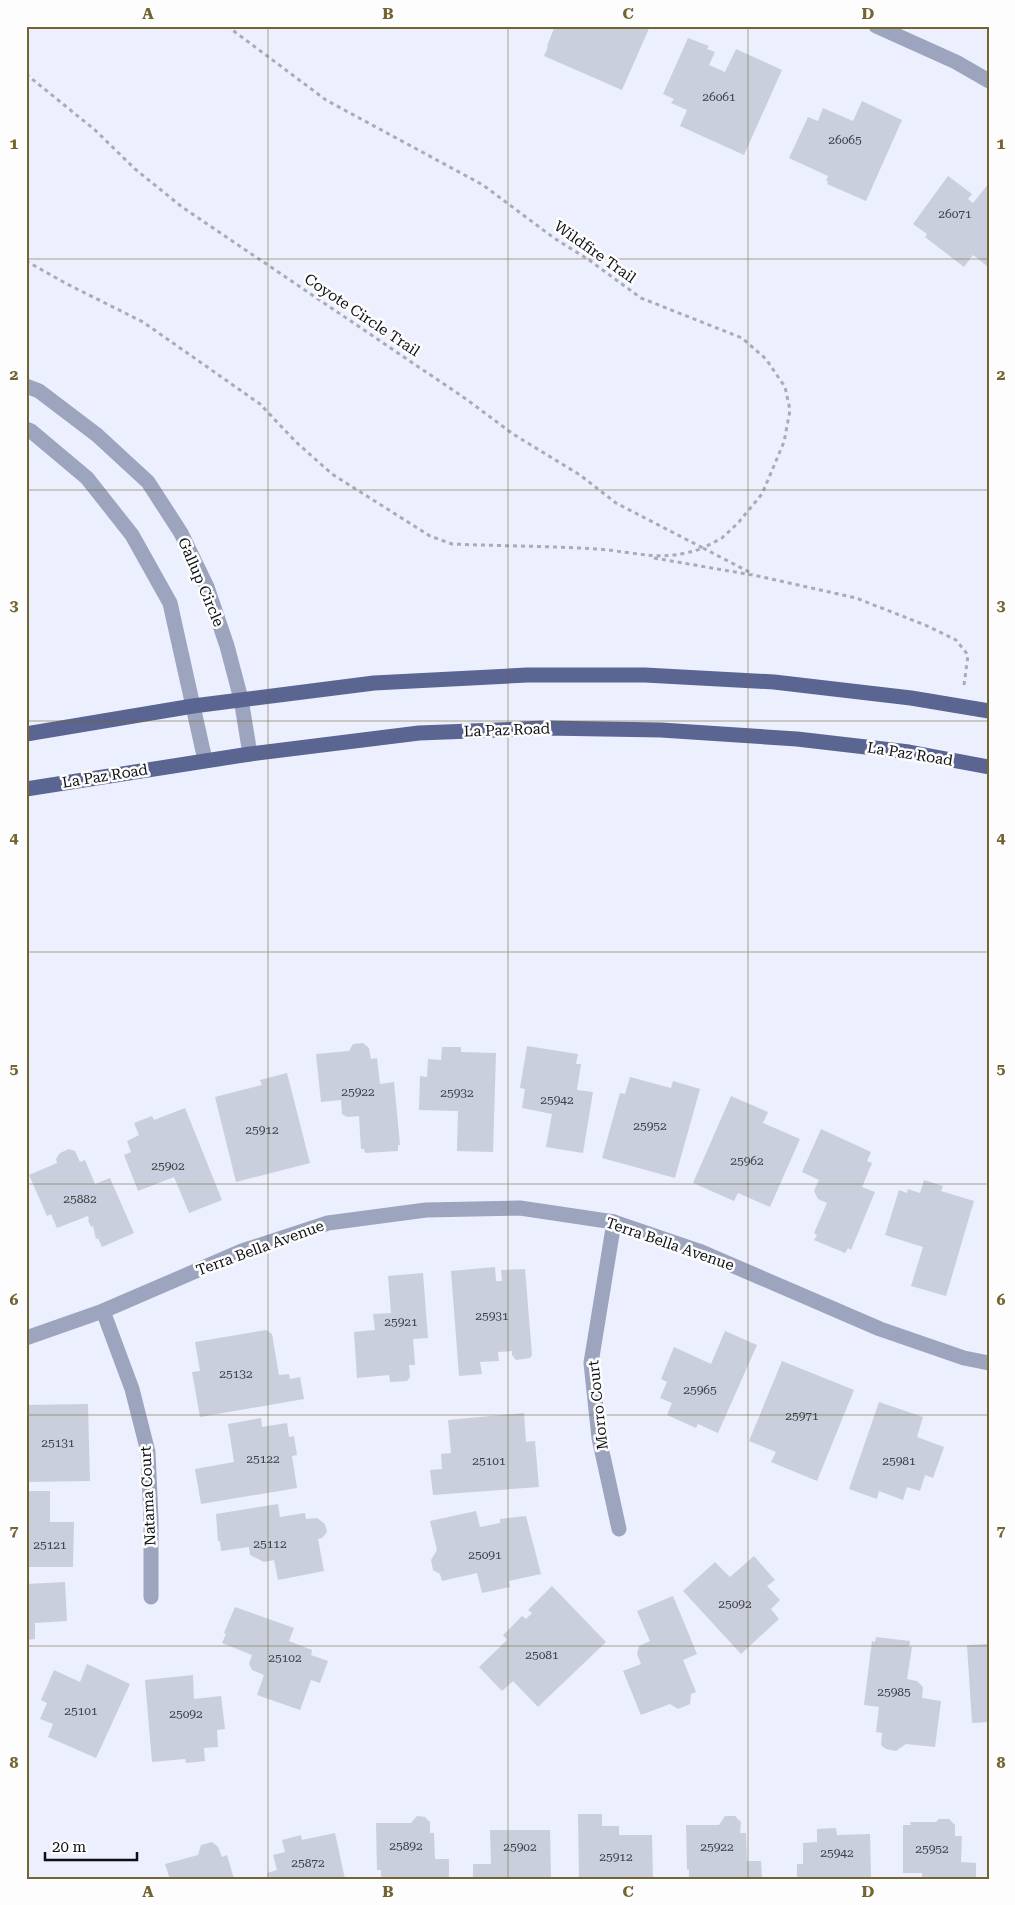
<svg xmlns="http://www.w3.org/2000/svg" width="1015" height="1905" viewBox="0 0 1015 1905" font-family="'Roboto Serif',serif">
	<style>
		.building { fill: #cacfde }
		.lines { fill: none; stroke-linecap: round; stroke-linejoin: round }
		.path { stroke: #a9acb8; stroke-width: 3; stroke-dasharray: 4 4; stroke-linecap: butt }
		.street { stroke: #9da4be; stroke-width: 15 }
		.primary { stroke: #5a6591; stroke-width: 15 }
		.grid { fill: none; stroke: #736431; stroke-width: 1; stroke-opacity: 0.55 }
		.labels { text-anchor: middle; stroke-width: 5; stroke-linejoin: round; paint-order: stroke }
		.number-label { font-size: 12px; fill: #3e4047 }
		.street-label { font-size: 15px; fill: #0f1015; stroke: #fdfdfd }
		.neatline { fill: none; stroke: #736431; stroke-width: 2 }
		.grid-label { font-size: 16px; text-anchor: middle; font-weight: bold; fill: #736431 }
	</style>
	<rect width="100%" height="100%" fill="#ebeffe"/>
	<g class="building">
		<polygon points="555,26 650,26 622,90 544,56 548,47 547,46"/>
		<polygon points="688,38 709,46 707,49 715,52 709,65 725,72 736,49 782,70 744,155 680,126 687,110 671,103 674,99 663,94"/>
		<polygon points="862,101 902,120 866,201 827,184 828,181 826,181 828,176 789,158 808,117 818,121 823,108 853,121"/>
		<polygon points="948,176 972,194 968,199 973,203 989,183 989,263 987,266 973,255 964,267 925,237 927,234 913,224"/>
		<polygon points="363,1043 369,1048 371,1059 377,1058 380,1084 394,1082 400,1145 398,1145 398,1151 365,1153 364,1149 361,1149 359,1116 347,1117 342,1114 341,1100 321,1102 316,1054 349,1051 353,1044"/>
		<polygon points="527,1046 578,1054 576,1064 581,1064 577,1090 593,1092 583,1153 546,1147 552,1114 522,1108 525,1089 520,1088"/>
		<polygon points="442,1047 461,1047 461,1052 496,1053 493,1152 457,1151 458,1111 419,1110 420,1076 427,1077 428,1059 441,1060"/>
		<polygon points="287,1073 310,1163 236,1182 215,1097 262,1085 260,1080"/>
		<polygon points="630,1077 671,1088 673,1081 700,1089 675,1178 602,1158 620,1093 625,1094"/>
		<polygon points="731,1096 768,1112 763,1123 800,1139 770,1207 738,1193 734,1201 693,1183"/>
		<polygon points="185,1108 222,1200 189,1213 174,1177 138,1191 124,1155 131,1152 127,1141 139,1135 134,1123 152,1116 154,1120"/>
		<polygon points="821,1129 871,1152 867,1161 872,1163 862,1187 875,1192 851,1250 848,1248 845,1253 814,1240 817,1235 814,1233 827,1203 818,1199 814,1191 819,1180 802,1172"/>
		<polygon points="69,1149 75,1151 80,1162 85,1160 95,1184 110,1178 134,1233 102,1247 98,1238 96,1239 93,1226 91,1227 88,1220 89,1219 88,1216 57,1228 51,1214 47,1216 29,1175 57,1163 56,1159 60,1153"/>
		<polygon points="924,1180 943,1186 941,1191 974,1201 946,1296 911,1286 923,1247 885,1235 899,1190 907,1193 908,1189 920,1193"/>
		<polygon points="495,1267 496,1281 502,1281 501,1270 525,1269 532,1355 530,1358 516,1360 512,1355 512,1351 498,1352 499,1361 480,1362 482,1374 459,1376 451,1271"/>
		<polygon points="423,1273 428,1338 413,1339 415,1365 409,1365 410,1377 407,1381 390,1382 389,1375 357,1378 354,1332 375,1330 373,1314 391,1313 388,1276"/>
		<polygon points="266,1330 272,1334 279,1375 289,1374 290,1379 300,1377 304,1399 200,1417 192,1372 200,1371 195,1342"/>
		<polygon points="725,1331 757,1345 718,1433 698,1424 696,1428 667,1415 672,1403 660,1398 667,1382 661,1379 674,1347 711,1364"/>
		<polygon points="782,1361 854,1390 817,1481 771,1462 776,1452 749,1441"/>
		<polygon points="879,1402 923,1417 917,1437 944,1447 933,1478 925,1475 920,1491 907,1487 903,1500 879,1491 877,1499 849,1489"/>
		<polygon points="88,1404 90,1481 26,1482 26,1405"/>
		<polygon points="524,1413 526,1442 535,1441 539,1487 433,1495 430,1470 442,1469 441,1454 451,1453 448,1420"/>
		<polygon points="261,1418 262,1427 287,1423 289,1437 294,1436 297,1455 292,1456 297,1488 201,1504 195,1469 234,1462 228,1424"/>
		<polygon points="26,1491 50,1491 50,1522 74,1522 73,1567 26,1567"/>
		<polygon points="278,1504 280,1517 305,1513 306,1519 317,1518 325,1524 327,1532 322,1538 318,1539 324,1571 278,1580 274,1560 264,1562 250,1555 249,1547 221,1551 220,1541 218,1541 216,1514"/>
		<polygon points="476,1511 480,1527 500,1523 500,1519 526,1516 541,1574 509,1581 510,1587 482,1593 477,1573 442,1581 440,1574 433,1570 431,1560 437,1550 430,1521"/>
		<polygon points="754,1556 775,1580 767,1586 780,1600 771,1609 779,1619 741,1654 683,1591 715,1562 730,1577"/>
		<polygon points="65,1582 67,1621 35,1623 35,1639 26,1640 26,1584"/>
		<polygon points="552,1586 606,1642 538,1707 513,1681 502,1691 479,1667 507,1640 503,1635 522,1616 526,1619 532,1613 528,1610"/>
		<polygon points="673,1596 697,1654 683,1660 696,1692 691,1694 690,1704 678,1709 670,1704 641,1715 623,1671 641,1664 637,1654 639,1646 650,1641 637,1611"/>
		<polygon points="235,1607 294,1628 289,1641 312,1650 311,1655 328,1661 320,1683 311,1680 300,1710 257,1695 264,1675 252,1670 249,1664 252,1655 222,1643 226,1634 224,1633"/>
		<polygon points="876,1637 910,1641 909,1647 912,1647 907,1679 917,1681 923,1687 922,1698 941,1701 935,1747 906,1744 896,1751 886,1749 881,1745 882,1733 876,1732 879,1707 864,1705 872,1641 875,1642"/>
		<polygon points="989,1644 989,1722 972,1723 967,1645"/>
		<polygon points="87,1664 130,1684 96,1758 48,1737 53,1724 40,1719 47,1703 41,1700 54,1670 80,1682"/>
		<polygon points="193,1675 194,1699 221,1696 225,1729 217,1730 218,1747 204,1748 205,1761 186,1763 185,1759 152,1762 145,1680"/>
		<polygon points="578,1814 602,1814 602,1826 619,1826 619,1835 652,1835 653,1879 579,1879"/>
		<polygon points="417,1816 425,1817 430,1822 430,1833 434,1833 435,1859 449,1859 449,1879 381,1879 381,1870 377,1870 376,1823 411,1823"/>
		<polygon points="725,1816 735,1816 741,1822 740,1833 746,1833 747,1861 761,1861 762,1879 689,1879 689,1870 687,1869 686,1825 719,1825"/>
		<polygon points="939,1819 949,1819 955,1825 955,1836 962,1836 961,1862 976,1863 976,1879 922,1879 922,1873 903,1873 903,1825 911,1825 910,1822 936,1822"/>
		<polygon points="836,1828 837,1835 870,1834 871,1879 797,1879 797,1864 803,1864 803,1843 817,1842 817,1829"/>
		<polygon points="490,1830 550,1830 551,1879 473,1879 473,1864 491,1864"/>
		<polygon points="335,1833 345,1879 268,1879 267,1873 277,1870 273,1855 285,1852 282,1840 301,1835 302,1840"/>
		<polygon points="212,1842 218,1847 222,1857 227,1855 234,1879 170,1879 165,1864 198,1855 201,1845"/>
	</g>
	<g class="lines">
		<g class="path">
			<polyline points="227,26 326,100 483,185 554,238 589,260 641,298 742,338 766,359 785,387 790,410 784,442 762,494 738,523 722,538 703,548"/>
			<path d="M 26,74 L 95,130 L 135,169 L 182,207 L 466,399 L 513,434 L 580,475 L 616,503 L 703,548 C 661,563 638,552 597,549 C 549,546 500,546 452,544 L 430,536 L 332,474 L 296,442 L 260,404 L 143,322 L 67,284 L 26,261"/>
			<polyline points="703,548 753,574"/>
			<polyline points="654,558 758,576 856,598 925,625 956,640 968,655 964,685"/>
		</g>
		<g class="street">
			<polyline points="876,26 956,62 989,81"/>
			<polyline points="26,386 39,391 97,435 148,482 181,533 207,587 227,646 241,699 250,754"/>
			<polyline points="26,429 31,431 87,478 132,535 170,603 205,760"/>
			<polyline points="614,1222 591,1363 599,1438 619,1529"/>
			<polyline points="103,1311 132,1389 148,1452 151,1519 151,1597"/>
			<polyline points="26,1338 103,1311 242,1251 328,1223 426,1210 520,1208 614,1222 699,1251 880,1329 964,1358 989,1363"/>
		</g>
		<g class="primary">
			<polyline points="26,734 193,706 374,683 527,675 645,675 774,682 911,698 989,711"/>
			<polyline points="26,789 250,754 419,733 545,728 661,730 797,739 909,752 989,767"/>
		</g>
	</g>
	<path class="grid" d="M 268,26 L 268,1879M 508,26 L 508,1879M 748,26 L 748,1879M 26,259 L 989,259M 26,490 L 989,490M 26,721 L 989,721M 26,952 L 989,952M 26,1184 L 989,1184M 26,1415 L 989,1415M 26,1646 L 989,1646"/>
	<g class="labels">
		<g class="number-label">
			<text x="719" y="101">26061</text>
			<text x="845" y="144">26065</text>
			<text x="955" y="218">26071</text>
			<text x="358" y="1096">25922</text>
			<text x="457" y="1097">25932</text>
			<text x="557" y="1104">25942</text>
			<text x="650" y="1130">25952</text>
			<text x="262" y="1134">25912</text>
			<text x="747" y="1165">25962</text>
			<text x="168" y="1170">25902</text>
			<text x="80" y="1203">25882</text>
			<text x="492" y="1320">25931</text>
			<text x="401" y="1326">25921</text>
			<text x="236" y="1378">25132</text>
			<text x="700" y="1394">25965</text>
			<text x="802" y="1420">25971</text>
			<text x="58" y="1447">25131</text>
			<text x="263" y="1463">25122</text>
			<text x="489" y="1465">25101</text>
			<text x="899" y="1465">25981</text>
			<text x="270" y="1548">25112</text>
			<text x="50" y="1549">25121</text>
			<text x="485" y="1559">25091</text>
			<text x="735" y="1608">25092</text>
			<text x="542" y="1659">25081</text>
			<text x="285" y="1662">25102</text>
			<text x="894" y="1696">25985</text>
			<text x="81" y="1715">25101</text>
			<text x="186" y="1718">25092</text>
			<text x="406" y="1850">25892</text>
			<text x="520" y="1851">25902</text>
			<text x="717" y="1851">25922</text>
			<text x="932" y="1853">25952</text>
			<text x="837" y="1857">25942</text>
			<text x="616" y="1861">25912</text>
			<text x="308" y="1867">25872</text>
		</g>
		<g class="street-label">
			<text transform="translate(595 252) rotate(35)" y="5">Wildfire Trail</text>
			<text transform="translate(362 315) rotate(34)" y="5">Coyote Circle Trail</text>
			<text transform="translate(201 582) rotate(67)" y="5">Gallup Circle</text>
			<text transform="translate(507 730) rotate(-2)" y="5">La Paz Road</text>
			<text transform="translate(910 754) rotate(9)" y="5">La Paz Road</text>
			<text transform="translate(105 776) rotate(-9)" y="5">La Paz Road</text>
			<text transform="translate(670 1244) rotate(19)" y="5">Terra Bella Avenue</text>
			<text transform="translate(260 1248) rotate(-20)" y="5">Terra Bella Avenue</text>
			<text transform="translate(598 1405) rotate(-96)" y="5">Morro Court</text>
			<text transform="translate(148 1496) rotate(-93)" y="5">Natama Court</text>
		</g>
	</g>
	<rect width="1015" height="1905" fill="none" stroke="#fdfdfd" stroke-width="55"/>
	<path d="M45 1852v8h92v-8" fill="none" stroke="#0f1015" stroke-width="2.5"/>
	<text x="52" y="1852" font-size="15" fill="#0f1015" stroke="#fdfdfd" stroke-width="4" paint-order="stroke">20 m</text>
	<rect x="28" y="28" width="960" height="1850" class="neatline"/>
	<g class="grid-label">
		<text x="148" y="19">A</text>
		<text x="388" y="19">B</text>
		<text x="628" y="19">C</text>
		<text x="868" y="19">D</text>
		<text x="14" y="149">1</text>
		<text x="1001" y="149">1</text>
		<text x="14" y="380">2</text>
		<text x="1001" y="380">2</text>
		<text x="14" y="611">3</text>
		<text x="1001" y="611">3</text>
		<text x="14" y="843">4</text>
		<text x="1001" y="843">4</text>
		<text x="14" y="1074">5</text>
		<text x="1001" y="1074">5</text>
		<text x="14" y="1305">6</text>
		<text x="1001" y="1305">6</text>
		<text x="14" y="1536">7</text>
		<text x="1001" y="1536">7</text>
		<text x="14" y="1768">8</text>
		<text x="1001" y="1768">8</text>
		<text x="148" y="1897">A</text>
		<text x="388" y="1897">B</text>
		<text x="628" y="1897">C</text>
		<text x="868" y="1897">D</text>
	</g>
</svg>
